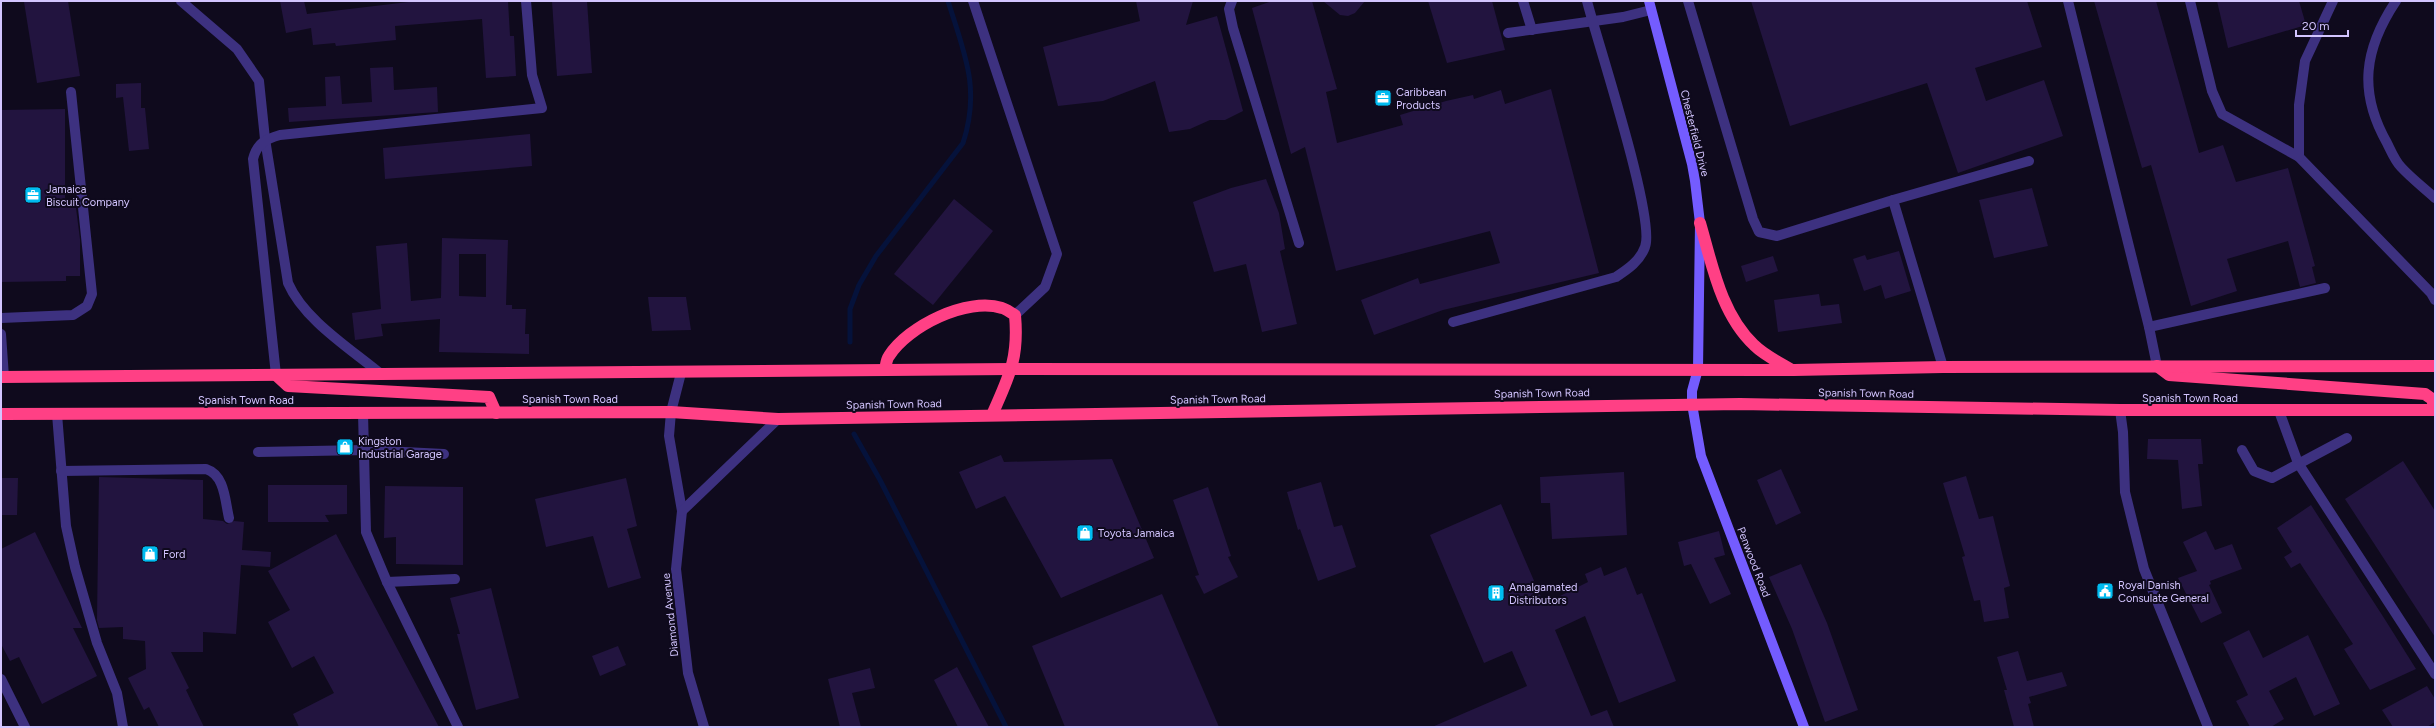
<svg xmlns="http://www.w3.org/2000/svg" width="2436" height="728" viewBox="0 0 2436 728" font-family="Figtree,sans-serif">
	<style>
		.lines { fill: none; stroke-linecap: round; stroke-linejoin: round }
		.stream { stroke: #05123b; stroke-width: 5 }
		.building { fill: #22143f; fill-rule: evenodd }
		.lane { stroke: #3d3180; stroke-width: 10 }
		.street { stroke: #3d3180; stroke-width: 10 }
		.secondary { stroke: #745cff; stroke-width: 10 }
		.highway { stroke: #ff4085; stroke-width: 12 }
		.labels { text-anchor: middle; stroke-width: 4; stroke-linejoin: round; paint-order: stroke }
		.poi-label { font-size: 11px; fill: #d3c5ff; stroke: #0f0a1d; text-anchor: start }
		.street-label { font-size: 11px; fill: #d3c5ff; stroke: #0f0a1d }
	</style>
	<rect width="100%" height="100%" fill="#0f0a1d"/>
	<g class="lines">
		<g class="stream">
			<path d="M 850,342 L 850,309 L 859,285 L 876,256 L 963,143 C 981,88 964,53 948,1"/>
			<polyline points="854,434 880,480 1006,727"/>
		</g>
	</g>
	<g class="building">
		<polygon points="32,1 68,1 80,76 37,83 24,2"/>
		<polygon points="280,1 304,1 307,14 417,1 508,1 510,36 514,36 516,76 486,78 482,19 395,26 396,40 336,46 335,43 313,45 311,28 286,33"/>
		<polygon points="552,1 587,1 592,73 557,76"/>
		<polygon points="1136,1 1193,1 1186,25 1217,16 1243,111 1225,120 1210,120 1190,129 1169,132 1155,81 1103,101 1058,106 1043,47 1140,21"/>
		<polygon points="1272,1 1312,1 1337,89 1326,92 1337,143 1403,125 1400,115 1446,101 1473,95 1474,99 1501,90 1505,104 1551,89 1599,273 1443,310 1374,335 1361,300 1418,278 1420,284 1500,263 1490,231 1336,271 1305,147 1291,154 1252,8"/>
		<polygon points="1323,1 1365,1 1355,13 1348,16 1340,15"/>
		<polygon points="1428,1 1492,1 1505,50 1447,63"/>
		<polygon points="1751,1 2027,1 2042,47 1975,68 1986,101 2044,80 2063,136 1958,173 1927,83 1790,126"/>
		<polygon points="2094,1 2156,1 2199,153 2223,145 2236,182 2288,168 2315,266 2312,267 2316,283 2300,287 2288,241 2227,259 2237,291 2191,306 2151,165 2142,168"/>
		<polygon points="2217,1 2299,1 2306,25 2228,48"/>
		<polygon points="393,67 394,90 437,87 438,112 289,122 288,108 326,106 325,77 340,76 342,104 372,102 370,68"/>
		<polygon points="141,83 141,108 145,108 149,149 129,151 123,97 116,98 116,84"/>
		<polygon points="65,109 65,207 76,208 80,239 80,276 66,276 66,281 1,282 1,110"/>
		<polygon points="530,134 532,166 385,179 383,148"/>
		<polygon points="1266,179 1279,213 1285,249 1280,251 1297,324 1262,332 1246,264 1214,272 1193,202 1231,188"/>
		<polygon points="2032,188 2048,246 1994,258 1979,200"/>
		<polygon points="954,199 993,231 933,305 894,274"/>
		<path d="M 442,238 L 508,240 L 506,305 L 512,305 L 512,309 L 526,309 L 525,334 L 529,334 L 529,354 L 439,352 L 440,319 L 381,324 L 383,336 L 355,340 L 352,313 L 381,309 L 376,246 L 407,243 L 411,301 L 441,298 ZM 459,254 L 486,254 L 486,297 L 459,296 Z"/>
		<polygon points="1899,251 1911,291 1885,299 1881,285 1864,291 1853,259 1865,255 1867,260"/>
		<polygon points="1773,256 1778,271 1746,282 1741,266"/>
		<polygon points="1819,294 1821,306 1839,304 1842,323 1778,332 1774,300"/>
		<polygon points="648,297 686,297 691,330 652,331"/>
		<polygon points="2148,439 2201,439 2203,464 2198,464 2202,506 2182,509 2178,460 2147,459"/>
		<polygon points="1001,455 1004,462 1112,459 1154,558 1061,598 1005,496 976,509 959,472"/>
		<polygon points="2403,461 2435,511 2435,637 2345,499"/>
		<polygon points="1781,469 1801,513 1776,525 1757,480"/>
		<polygon points="1624,472 1627,535 1552,539 1550,503 1541,503 1540,477"/>
		<polygon points="1966,476 1979,519 1993,516 2010,586 2004,588 2009,618 1984,622 1980,600 1974,601 1962,557 1965,556 1943,483"/>
		<polygon points="99,477 203,480 203,519 223,521 227,524 234,521 244,522 242,550 271,552 270,567 241,565 236,634 203,632 203,652 171,652 189,688 186,690 204,727 159,727 149,707 144,710 128,678 146,669 145,641 123,639 123,627 99,628 97,620"/>
		<polygon points="1,478 18,478 17,515 1,515"/>
		<polygon points="626,478 637,526 627,529 641,578 608,588 593,536 546,547 535,499"/>
		<polygon points="1321,482 1334,527 1342,525 1356,567 1318,581 1300,529 1298,530 1287,492"/>
		<polygon points="268,485 347,485 347,514 325,515 329,522 268,522"/>
		<polygon points="385,486 463,487 463,565 396,564 396,537 384,538"/>
		<polygon points="1208,487 1231,556 1228,557 1238,577 1204,594 1195,576 1199,575 1173,500"/>
		<polygon points="1501,504 1544,604 1588,582 1585,574 1601,567 1604,576 1626,567 1637,595 1642,593 1676,681 1619,703 1585,616 1555,630 1591,716 1607,710 1614,727 1432,727 1527,686 1512,651 1484,663 1430,535"/>
		<polygon points="2311,505 2384,618 2416,669 2370,690 2344,649 2353,644 2300,563 2291,568 2284,557 2292,552 2277,528"/>
		<polygon points="1719,531 1725,555 1714,558 1731,594 1710,604 1691,564 1684,566 1678,542"/>
		<polygon points="2206,531 2215,550 2232,544 2242,569 2210,581 2211,584 2209,585 2222,613 2201,623 2178,578 2197,571 2183,542"/>
		<polygon points="35,532 82,628 73,628 97,676 42,704 19,657 10,661 1,644 1,549"/>
		<polygon points="336,534 439,727 299,727 293,714 334,693 314,656 292,668 268,622 290,610 268,571"/>
		<polygon points="1801,564 1827,623 1858,710 1825,722 1792,629 1769,577"/>
		<polygon points="491,588 519,698 476,710 457,634 460,634 450,598"/>
		<polygon points="1162,594 1219,727 1065,727 1032,646"/>
		<polygon points="2249,630 2263,658 2308,635 2340,704 2314,716 2296,677 2269,691 2284,719 2271,727 2250,727 2236,701 2248,695 2223,643"/>
		<polygon points="618,646 626,665 600,676 592,656"/>
		<polygon points="2018,651 2027,681 2062,672 2067,686 2029,697 2031,703 2028,704 2034,727 2014,727 2004,690 2007,690 1997,657"/>
		<polygon points="957,667 989,727 958,727 934,680"/>
		<polygon points="870,668 875,688 852,693 861,727 840,727 828,679"/>
		<polygon points="2427,686 2435,699 2435,722 2427,727 2393,727 2382,710"/>
	</g>
	<g class="lines">
		<g class="lane">
			<path d="M 181,1 L 237,49 L 259,81 L 265,139 L 288,283 C 304,320 351,349 382,375"/>
			<polyline points="1232,1 1229,9 1233,28 1299,243"/>
			<polyline points="1523,1 1532,30"/>
			<polyline points="1688,1 1753,219 1759,232 1777,236 1893,200"/>
			<polyline points="2068,1 2149,327 2157,366"/>
			<polyline points="2190,1 2212,91 2222,114 2299,157 2431,293 2435,300"/>
			<path d="M 2396,1 C 2364,49 2358,92 2387,143 C 2391,151 2395,161 2401,167 C 2411,178 2424,188 2435,198"/>
			<polyline points="1508,33 1623,17 1651,10"/>
			<polyline points="2299,157 2299,105 2305,61 2333,1"/>
			<polyline points="1,318 73,315 87,306 92,294 71,92"/>
			<path d="M 1453,322 L 1616,277 C 1628,269 1640,261 1645,247 C 1656,219 1597,41 1587,1"/>
			<polyline points="2149,327 2325,288"/>
			<polyline points="1,334 4,377"/>
			<polyline points="1943,367 1893,200 2029,161"/>
			<path d="M 276,375 L 253,159 C 257,143 266,139 280,135 L 542,108 L 532,75 L 526,1"/>
			<polyline points="2120,410 2123,432 2125,492 2144,569 2208,727"/>
			<polyline points="2279,411 2298,463 2435,674"/>
			<polyline points="363,413 366,532 387,582 458,727"/>
			<polyline points="57,414 66,526 75,567 97,643 117,693 123,727"/>
			<polyline points="2242,450 2254,471 2272,478 2347,438"/>
			<polyline points="258,452 364,450 444,454"/>
			<path d="M 61,471 L 206,469 C 225,475 225,501 229,518"/>
			<polyline points="387,582 455,579"/>
		</g>
		<g class="street">
			<polyline points="973,1 1057,254 1045,287 1015,315"/>
			<polyline points="681,373 671,412 669,436 682,511 676,569 688,673 704,727"/>
			<polyline points="682,511 778,419"/>
			<polyline points="1,679 25,727"/>
		</g>
		<polyline class="secondary" points="1649,1 1692,164 1695,181 1700,223 1698,369 1692,391 1692,404 1701,456 1804,727"/>
		<g class="highway">
			<path d="M 1700,223 C 1712,264 1721,314 1754,345 C 1765,356 1779,362 1792,370"/>
			<polyline points="2157,366 2169,375 2425,394 2432,399 2435,410"/>
			<path d="M 885,370 C 886,366 886,360 889,356 C 908,326 967,297 1002,308 C 1006,309 1011,313 1015,315 C 1019,359 1009,376 992,415"/>
			<polyline points="276,375 288,386 489,397 496,413"/>
			<polyline points="1,377 1012,369 1794,370 1943,367 2435,366"/>
			<polyline points="1,414 671,412 778,419 1740,404 2120,410 2435,410"/>
		</g>
	</g>
	<defs>
		<g id="office-square" transform="scale(0.9)"><rect x="-9" y="-9" width="18" height="18" rx="4" fill="#00bbf0" stroke="#0f0a1d"/><path d="M-6-3h4V-5.5h4V-3h4V5H-6ZM-1-4.5V-3h2v-1.5ZM-6 0V1H6V0Z" fill="#fff"/></g>
		<g id="shop-square" transform="scale(0.9)"><rect x="-9" y="-9" width="18" height="18" rx="4" fill="#00bbf0" stroke="#0f0a1d"/><path d="M-5-2.5h2.3a2.7 3.5 0 0 1 5.4 0H5L5.5 6h-11ZM-1.5-2.5h3a1.5 2.3 0 0 0-3 0Z" fill="#fff"/></g>
		<g id="civic-square" transform="scale(0.9)"><rect x="-9" y="-9" width="18" height="18" rx="4" fill="#00bbf0" stroke="#0f0a1d"/><path d="M-.6-6.5H3V-4.5H.6V-3L4-1V1h2V6H-6V1h2V-1L-.6-3ZM-1.2 2.5V6h2.4V2.5Z" fill="#fff"/></g>
		<g id="building-square" transform="scale(0.9)"><rect x="-9" y="-9" width="18" height="18" rx="4" fill="#00bbf0" stroke="#0f0a1d"/><path d="M-4-6H4V6H1V3H-1V6H-4ZM-2.5-4.3h1.7v1.8h-1.7ZM.8-4.3h1.7v1.8H.8ZM-2.5-1h1.7V.8h-1.7ZM.8-1h1.7V.8H.8Z" fill="#fff"/></g>
	</defs>
	<g fill-rule="evenodd">
		<use href="#office-square" x="1383" y="98"/>
		<use href="#office-square" x="33" y="195"/>
		<use href="#shop-square" x="345" y="447"/>
		<use href="#shop-square" x="1085" y="533"/>
		<use href="#shop-square" x="150" y="554"/>
		<use href="#civic-square" x="2105" y="591"/>
		<use href="#building-square" x="1496" y="593"/>
	</g>
	<g class="labels">
		<g class="poi-label">
			<text x="1396" y="96">Caribbean<tspan x="1396" dy="13">Products</tspan></text>
			<text x="46" y="193">Jamaica<tspan x="46" dy="13">Biscuit Company</tspan></text>
			<text x="358" y="445">Kingston<tspan x="358" dy="13">Industrial Garage</tspan></text>
			<text x="1098" y="537">Toyota Jamaica</text>
			<text x="163" y="558">Ford</text>
			<text x="2118" y="589">Royal Danish<tspan x="2118" dy="13">Consulate General</tspan></text>
			<text x="1509" y="591">Amalgamated<tspan x="1509" dy="13">Distributors</tspan></text>
		</g>
		<g class="street-label">
			<text transform="translate(1695 133) rotate(76)" y="4">Chesterfield Drive</text>
			<text transform="translate(1542 393) rotate(-1)" y="4">Spanish Town Road</text>
			<text transform="translate(1866 393) rotate(1)" y="4">Spanish Town Road</text>
			<text x="2190" y="402">Spanish Town Road</text>
			<text x="570" y="403">Spanish Town Road</text>
			<text transform="translate(1218 399) rotate(-1)" y="4">Spanish Town Road</text>
			<text x="246" y="404">Spanish Town Road</text>
			<text transform="translate(894 404) rotate(-1)" y="4">Spanish Town Road</text>
			<text transform="translate(1754 562) rotate(69)" y="4">Penwood Road</text>
			<text transform="translate(670 615) rotate(-96)" y="4">Diamond Avenue</text>
		</g>
	</g>
	<rect width="2436" height="728" fill="none" stroke="#d3c5ff" stroke-width="4"/>
	<path d="M2296 30v6h52v-6" fill="none" stroke="#d3c5ff" stroke-width="2"/>
	<text x="2302" y="30" font-size="12" fill="#d3c5ff" stroke="#0f0a1d" stroke-width="3" paint-order="stroke">20 m</text>
</svg>
